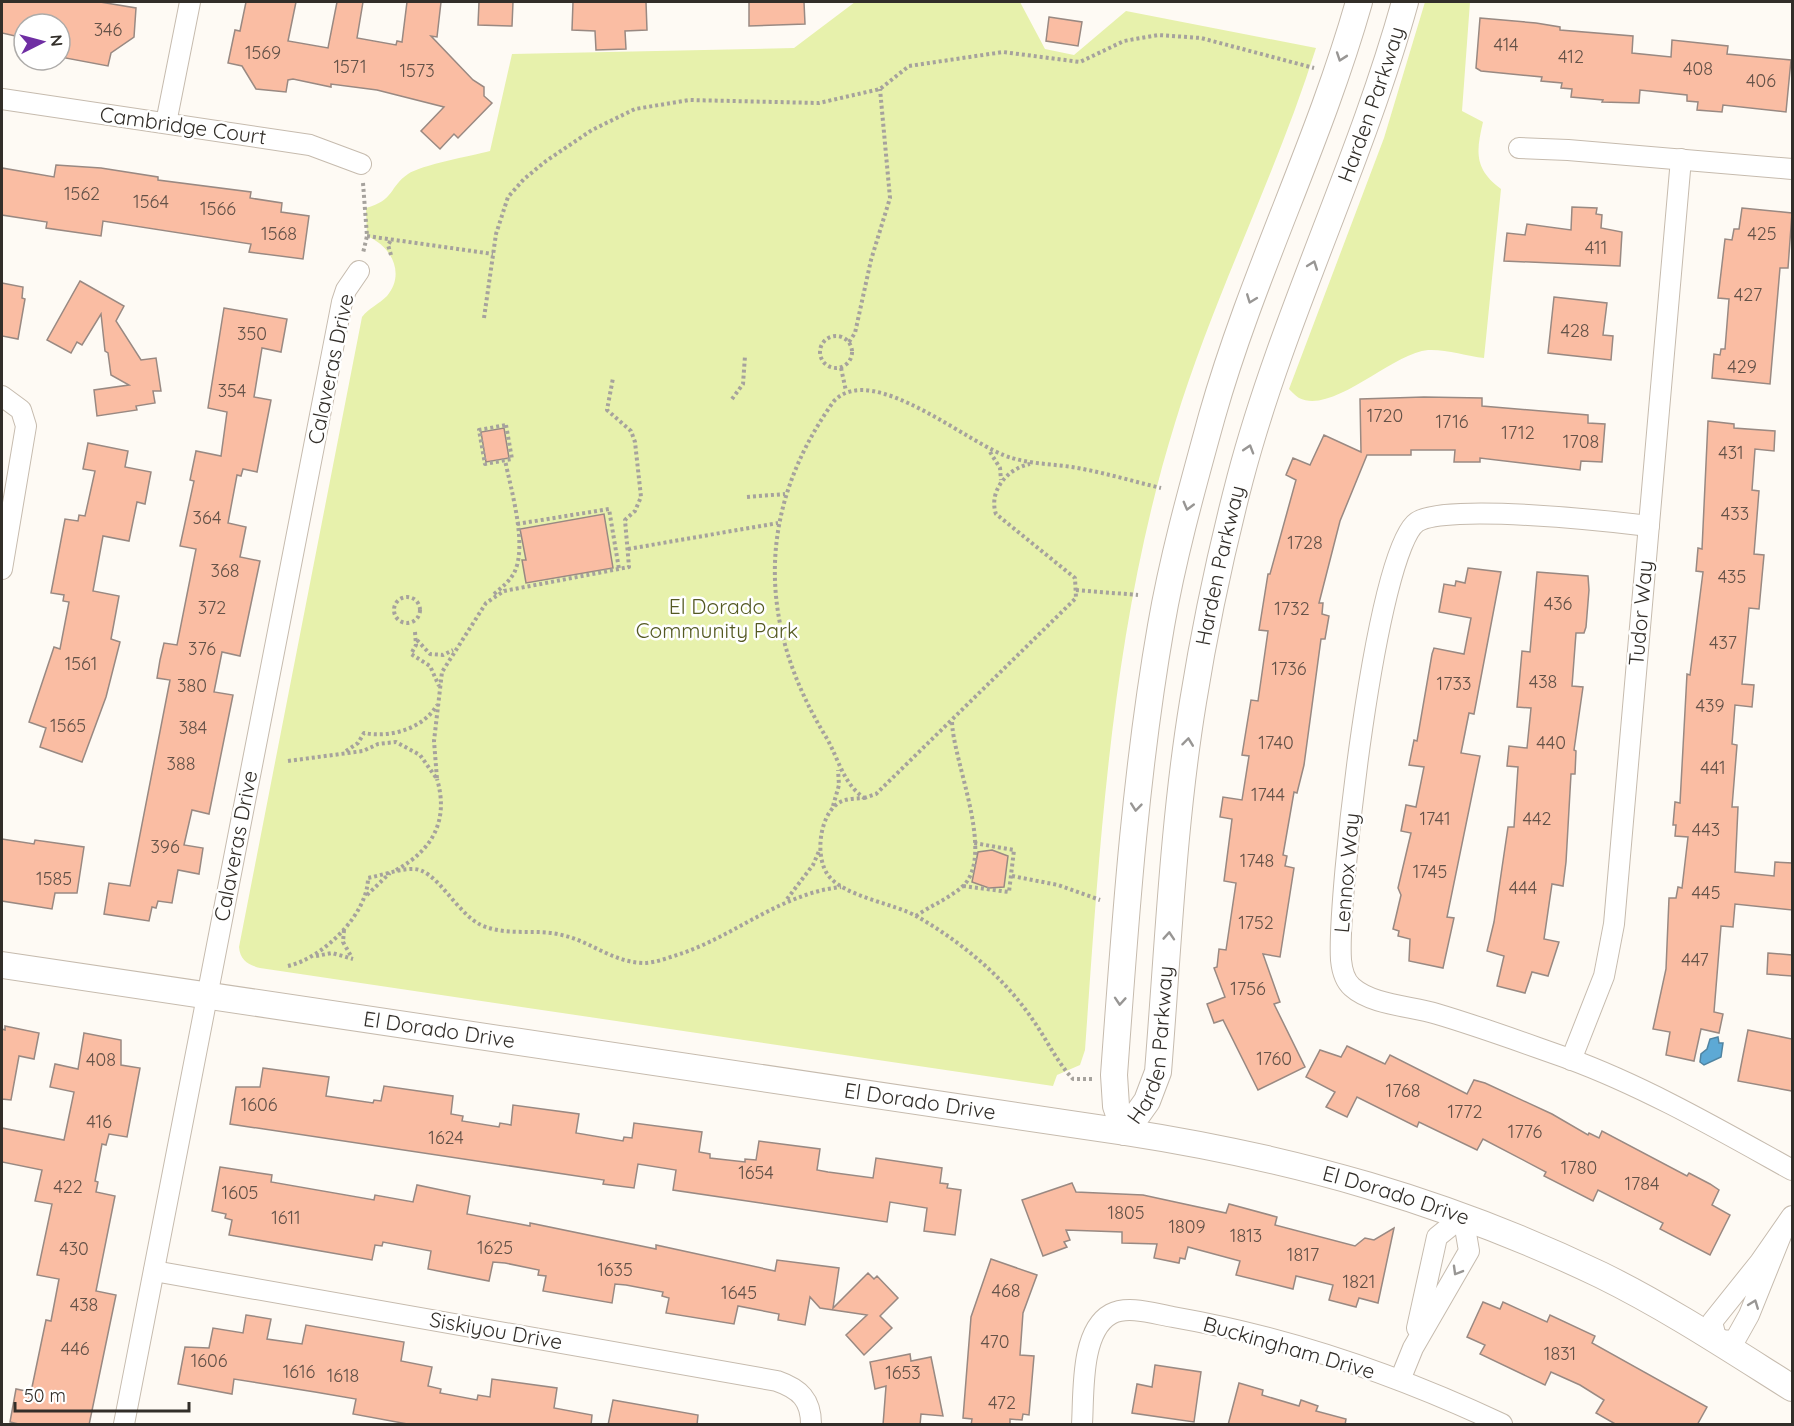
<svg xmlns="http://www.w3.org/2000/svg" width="1794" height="1426" viewBox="0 0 1794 1426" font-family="Quicksand,sans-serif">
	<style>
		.green { fill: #e7f1ac }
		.water { fill: #5da9d5; stroke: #5084a1; stroke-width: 1.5 }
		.building { fill: #fabda3; stroke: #998982; stroke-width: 1.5 }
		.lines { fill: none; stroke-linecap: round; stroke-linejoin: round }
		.minor-casing { stroke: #c6bbae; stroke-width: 22 }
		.tertiary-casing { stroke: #c6bbae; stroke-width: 28 }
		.path { stroke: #a6a29d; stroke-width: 4; stroke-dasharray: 3 3; stroke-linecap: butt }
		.minor { stroke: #fff; stroke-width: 20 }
		.tertiary { stroke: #fff; stroke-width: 26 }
		.oneway { stroke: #989694 }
		.labels { text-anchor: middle; stroke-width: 5; stroke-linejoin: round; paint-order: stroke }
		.number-label { font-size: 18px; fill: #645248 }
		.street-label { font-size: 21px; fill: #322e29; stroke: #fff }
		.park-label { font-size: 21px; fill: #545922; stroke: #fff }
	</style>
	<rect width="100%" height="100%" fill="#fefaf4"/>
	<g class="green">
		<path d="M 855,2 L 1020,2 L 1045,49 L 1074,55 L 1126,11 L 1316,48 C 1276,175 1214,295 1175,423 C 1112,626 1100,839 1085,1050 L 1080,1065 L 1057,1075 L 1053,1086 L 260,968 C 248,965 240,960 239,947 L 362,317 C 369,308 379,304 387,296 C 406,273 391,246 367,236 L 366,208 C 395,200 389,187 408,174 C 421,165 471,156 490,151 L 512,54 L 794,48 Z"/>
		<path d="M 1425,2 L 1470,2 L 1462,111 L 1483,122 C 1476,152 1474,169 1501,189 L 1484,358 C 1467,356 1445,349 1428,350 C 1392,353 1333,415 1299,398 C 1296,396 1292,392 1289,389 L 1384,138 Z"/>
	</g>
	<polygon class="water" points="1718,1037 1719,1043 1723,1043 1721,1057 1704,1065 1700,1062 1701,1054 1707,1049 1710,1039"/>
	<g class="building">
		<polygon points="2,2 100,2 136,8 134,37 111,53 108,66 60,57 60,24 24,24 24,38 2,33"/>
		<polygon points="246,2 296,2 288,41 328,48 337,2 363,2 357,38 396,45 397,41 402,42 407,2 441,2 437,37 431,36 473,80 484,87 484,96 492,103 458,138 454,134 440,149 421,131 444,107 377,90 331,84 331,87 293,79 288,80 286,92 256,89 242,66 228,63 235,30 240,31"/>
		<polygon points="479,2 513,2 512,26 478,25"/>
		<polygon points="573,2 646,2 647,30 625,31 626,49 596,50 595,31 572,30"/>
		<polygon points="749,2 804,2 805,24 749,26"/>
		<polygon points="1049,17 1082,22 1078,46 1046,41"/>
		<polygon points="1480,18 1536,23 1560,27 1560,30 1633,36 1632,53 1671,57 1672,40 1728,46 1727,54 1791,60 1786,112 1723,105 1722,112 1697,110 1698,102 1687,101 1687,95 1640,90 1639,103 1602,102 1603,100 1571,97 1572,89 1561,88 1562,83 1541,81 1542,77 1481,71 1476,68"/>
		<polygon points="56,165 101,168 158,177 158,180 251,192 250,198 282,203 281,212 309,216 303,259 249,252 251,244 103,221 101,236 46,228 47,222 2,215 2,168 54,177"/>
		<polygon points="1572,207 1597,208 1596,214 1602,215 1601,228 1622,232 1620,266 1504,261 1507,233 1525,235 1527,224 1571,230"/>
		<polygon points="1742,208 1792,213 1788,268 1780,268 1770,384 1712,378 1714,354 1720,355 1721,349 1725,349 1729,299 1718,298 1725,239 1732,240 1734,229 1739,229"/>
		<polygon points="80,281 124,306 116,321 141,360 156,358 161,391 153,391 155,403 136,406 137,410 97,416 94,390 129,385 111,375 108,353 105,351 101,314 82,345 77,342 71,353 47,340"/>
		<polygon points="2,283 23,287 22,298 25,299 18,339 2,336"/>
		<polygon points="1554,297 1607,303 1603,335 1613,336 1611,360 1548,353"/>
		<polygon points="224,308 287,319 281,352 262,348 254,397 271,400 257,472 243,469 241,476 237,475 228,523 246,527 240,557 260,561 240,656 222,652 214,692 233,695 209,814 192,810 184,845 203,848 199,874 178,870 172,903 158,901 156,908 152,907 149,921 104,914 109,883 130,886 170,680 157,678 160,660 164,643 177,645 196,549 180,546 194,481 190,480 196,451 221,456 227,412 208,408"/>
		<polygon points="1424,397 1482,398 1482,406 1588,415 1588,423 1605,424 1602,462 1581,461 1580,470 1480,458 1480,462 1454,462 1455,450 1411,450 1411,455 1367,455 1340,521 1319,603 1323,603 1322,614 1329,616 1325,639 1321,639 1304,765 1297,793 1294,792 1283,855 1287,856 1285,866 1294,868 1280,957 1263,954 1280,1002 1274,1004 1305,1067 1258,1090 1223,1020 1214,1023 1207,1004 1225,997 1214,968 1217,967 1219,949 1226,950 1236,883 1224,881 1232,819 1220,817 1223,797 1242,800 1249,756 1242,755 1251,700 1258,701 1268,631 1259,630 1268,574 1270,574 1296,480 1286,475 1293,458 1310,465 1324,435 1361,452 1360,399"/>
		<polygon points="1708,421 1734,424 1734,428 1775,431 1774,451 1755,449 1752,490 1759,491 1754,554 1764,555 1759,609 1749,608 1742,684 1754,685 1752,707 1735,705 1732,744 1737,745 1732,807 1738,807 1735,872 1774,876 1775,862 1792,863 1792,910 1735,904 1733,927 1721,926 1714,1012 1723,1014 1719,1033 1701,1029 1694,1061 1666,1055 1670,1032 1653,1029 1666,969 1669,898 1676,898 1678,887 1682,888 1688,837 1675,836 1676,825 1673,825 1675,802 1680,803 1687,674 1690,675 1703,572 1696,571 1698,548 1702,549"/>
		<polygon points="504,428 509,458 486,462 481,432"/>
		<polygon points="88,443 128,451 125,467 151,472 145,504 137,502 129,541 103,536 93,591 119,596 111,639 120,642 106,697 82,762 40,747 46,728 29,722 54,647 60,649 69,602 63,601 64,595 51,593 65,519 78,521 79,515 85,516 95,471 83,469"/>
		<polygon points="604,514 613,568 526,583 522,560 526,560 520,529"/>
		<polygon points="1468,568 1501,572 1474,714 1469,713 1461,753 1480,756 1447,917 1454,918 1443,968 1409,961 1410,939 1398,936 1399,931 1393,929 1401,895 1398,888 1411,833 1401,831 1406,805 1416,807 1424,767 1409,765 1414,740 1417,741 1432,654 1434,648 1464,654 1471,618 1439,612 1444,584 1455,586 1456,581 1465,583"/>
		<polygon points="1537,572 1588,576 1589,590 1586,627 1584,633 1576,633 1572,686 1583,687 1574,750 1576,751 1575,774 1571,774 1566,862 1563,886 1552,884 1544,939 1559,942 1548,976 1532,972 1525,993 1497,986 1504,956 1487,951 1494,922 1508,827 1514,827 1518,767 1507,766 1509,746 1527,748 1531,708 1517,707 1522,651 1530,652"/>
		<polygon points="2,839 34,844 35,840 84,847 77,893 55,893 52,909 2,901"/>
		<polygon points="992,850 1008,856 1004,887 989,888 972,882 978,852"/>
		<polygon points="1768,953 1792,955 1792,976 1767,974"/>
		<polygon points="5,1026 39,1033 34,1059 19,1056 11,1100 2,1099 2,1029 5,1030"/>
		<polygon points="1748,1030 1792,1039 1792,1091 1738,1081"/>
		<polygon points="84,1033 121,1040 121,1065 140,1068 127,1137 109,1134 106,1145 102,1144 95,1181 98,1182 96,1192 115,1196 96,1291 116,1295 89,1425 23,1425 10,1422 16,1389 31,1392 46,1320 51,1321 59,1279 37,1275 52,1204 35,1201 42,1170 2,1162 2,1128 64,1140 74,1092 50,1087 55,1064 78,1069"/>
		<polygon points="1347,1046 1385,1064 1390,1055 1467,1094 1474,1080 1485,1083 1552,1114 1588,1135 1589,1133 1599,1138 1602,1131 1687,1176 1689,1173 1710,1184 1719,1190 1712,1205 1730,1215 1710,1255 1660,1229 1663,1223 1598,1190 1593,1201 1544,1176 1546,1172 1483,1139 1477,1150 1419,1122 1417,1127 1357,1097 1347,1117 1326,1107 1335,1092 1306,1077 1320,1050 1341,1057"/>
		<polygon points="263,1068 329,1077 326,1096 373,1103 374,1100 381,1101 384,1086 453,1096 451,1114 463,1116 462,1121 499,1127 500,1123 511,1125 513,1105 579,1114 576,1133 623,1141 624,1137 632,1138 634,1123 702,1132 699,1152 710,1154 710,1158 745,1162 745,1159 756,1160 759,1141 820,1149 817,1170 828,1172 873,1178 876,1158 942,1168 940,1183 948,1184 947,1188 961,1190 955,1235 924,1231 927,1208 890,1202 887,1222 673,1190 676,1170 638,1164 634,1188 603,1184 604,1180 230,1124 236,1087 260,1087"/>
		<polygon points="220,1167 272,1175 271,1182 374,1200 375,1195 413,1202 417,1185 470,1196 467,1214 530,1226 530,1223 656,1249 656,1245 775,1271 777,1260 839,1268 833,1308 868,1273 874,1279 877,1276 898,1298 880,1316 892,1328 864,1355 846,1335 867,1315 820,1308 810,1297 805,1325 778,1320 779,1314 738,1306 734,1324 666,1313 669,1298 662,1296 663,1292 626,1285 615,1284 612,1303 543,1291 546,1276 538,1275 539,1270 505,1263 493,1262 489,1281 428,1269 431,1251 383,1242 382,1246 375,1245 372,1260 229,1235 232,1220 225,1218 226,1214 212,1211"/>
		<polygon points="1072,1183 1076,1192 1143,1195 1226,1213 1229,1204 1277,1217 1275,1225 1355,1246 1365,1238 1374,1240 1394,1228 1378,1303 1359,1298 1356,1307 1329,1300 1333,1285 1296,1276 1293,1289 1236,1275 1240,1261 1188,1247 1185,1259 1180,1258 1179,1263 1154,1258 1157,1244 1122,1243 1122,1232 1066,1230 1070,1240 1064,1242 1067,1247 1043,1256 1022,1200"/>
		<polygon points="991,1259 1037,1275 1023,1313 1020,1355 1034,1356 1029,1415 1023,1414 1022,1420 1010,1419 1010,1425 971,1425 972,1419 963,1418 971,1317"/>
		<polygon points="1483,1302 1500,1309 1503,1302 1547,1322 1550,1315 1595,1336 1592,1343 1707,1407 1697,1425 1617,1425 1596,1413 1604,1400 1580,1385 1551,1372 1545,1385 1480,1354 1485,1345 1467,1337"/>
		<polygon points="246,1315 271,1319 267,1339 302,1344 306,1325 404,1342 401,1361 432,1367 428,1386 441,1389 440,1393 477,1400 478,1395 490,1397 492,1379 557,1388 554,1408 592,1415 591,1425 413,1425 353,1414 356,1399 315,1392 234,1379 232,1394 178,1384 185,1347 209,1348 213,1328 243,1333"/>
		<polygon points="910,1354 911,1361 931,1357 943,1416 921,1414 920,1425 883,1425 886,1386 875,1389 870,1362"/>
		<polygon points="1155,1365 1201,1372 1194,1422 1132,1413 1137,1384 1152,1387"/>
		<polygon points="1239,1383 1263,1390 1262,1395 1299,1406 1301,1400 1318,1406 1316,1411 1346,1419 1345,1425 1228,1425"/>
		<polygon points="613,1400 698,1415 697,1425 608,1425"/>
	</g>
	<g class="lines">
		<g class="minor-casing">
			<g id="minor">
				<polyline points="2,99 310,145 361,164"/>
				<polyline points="166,123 190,2"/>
				<polyline points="1519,148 1568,150 1792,169"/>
				<polyline points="2,396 21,410 26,426 2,569"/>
				<path d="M 1649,526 C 1608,521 1445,503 1417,522 C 1376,549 1337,900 1341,960 C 1342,970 1344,980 1352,987 C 1372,1005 1411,1006 1437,1014 C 1481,1027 1524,1043 1567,1058 C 1646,1087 1720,1130 1792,1170"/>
				<polyline points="1571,1060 1604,976 1614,924 1681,159"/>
				<polyline points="1782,1233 1749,1315 1735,1340 1717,1341 1712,1322 1760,1262 1792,1216"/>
				<path d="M 154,1271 L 777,1381 C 800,1389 811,1400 811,1424"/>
				<polyline points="1417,1328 1437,1237 1463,1216"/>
				<polyline points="1400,1380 1413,1348 1469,1251 1463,1216"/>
				<polyline points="124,1424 342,302 346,290 359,271"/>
				<path d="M 1082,1424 C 1084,1394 1080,1331 1111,1314 C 1128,1305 1155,1314 1173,1317 C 1288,1337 1398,1375 1502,1424"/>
			</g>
		</g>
		<g class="tertiary-casing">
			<g id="tertiary">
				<path id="s1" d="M 2,965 L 1125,1132 C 1293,1158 1447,1201 1601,1275 C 1668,1308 1730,1349 1792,1388"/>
				<path id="s2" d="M 1125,1132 L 1147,1101 L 1158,1072 C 1168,949 1173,824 1193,702 C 1205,627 1221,552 1240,479 C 1283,316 1360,164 1405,2"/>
				<path d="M 1125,1132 L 1116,1106 L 1114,1075 C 1125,925 1135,775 1161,626 C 1173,556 1193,485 1212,416 C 1252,275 1319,143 1359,2"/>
			</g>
		</g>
		<g class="path">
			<polyline points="363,183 367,236 363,253"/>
			<polyline points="367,236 493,254"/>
			<polyline points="391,255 388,245 391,240"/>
			<polyline points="484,318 496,234 508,197 524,179 546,161 592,130 635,109 689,100 819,103 880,89 909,66 1003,52 1080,62 1124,41 1158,35 1201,38 1314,68"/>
			<circle cx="836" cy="352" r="16"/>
			<polyline points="849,342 855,333 871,260 890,198 880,89"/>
			<polyline points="841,368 846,391"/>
			<polyline points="732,399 743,384 745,356"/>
			<polygon points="506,425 512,459 485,464 479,430"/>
			<polyline points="990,452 1000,468 1001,480"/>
			<polyline points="747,497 785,494"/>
			<polyline points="517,524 609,509 619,569"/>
			<polyline points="628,549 778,523"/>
			<polyline points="1076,590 1138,595"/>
			<path d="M 494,594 C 502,587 509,582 514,573 C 528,546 511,490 505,460"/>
			<circle cx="407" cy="610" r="13"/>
			<polyline points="415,632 416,645 411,654 430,666 439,686"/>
			<polyline points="417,640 430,654 443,655 453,650"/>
			<path d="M 346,751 L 358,743 L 364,733 C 390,738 423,729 437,705"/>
			<polyline points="288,761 363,751 378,744 396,742 420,755 437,779 434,741 442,672 486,603 504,591 629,567 625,520 635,511 641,497 635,442 631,431 607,410 613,378"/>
			<path d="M 864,798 L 876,794 L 1076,598 L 1075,578 L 996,514 C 988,491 1008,468 1030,464"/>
			<polyline points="833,806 839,785 838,770"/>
			<path d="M 396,870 C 433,850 449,820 437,779"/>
			<polyline points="1012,876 1058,885 1100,900"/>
			<polyline points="963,886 1009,892 1014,850 974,843"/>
			<polyline points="367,895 390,873"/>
			<polyline points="787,899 813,865 819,851"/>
			<path d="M 916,916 C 930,906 950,898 963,886 C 996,854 952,760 952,720"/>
			<polyline points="344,930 343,942 351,956"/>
			<polyline points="316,956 332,953 353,959"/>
			<path d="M 288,966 C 323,958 368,914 368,878 C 383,875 398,869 413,869 C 437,869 455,912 481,925 C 508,937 535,928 562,935 C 590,941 612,962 643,963 C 656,963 670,957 683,953 C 737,934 783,893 841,887"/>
			<path d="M 1092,1079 L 1073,1079 C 1057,1062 1048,1042 1035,1023 C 1005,978 964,944 918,917 C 894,903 844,897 828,875 C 815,857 819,818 837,804 C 845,798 855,799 864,798 C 842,782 839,759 826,737 C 757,624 756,510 834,401 C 873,360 971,447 1012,458 C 1032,464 1052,464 1072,467 C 1102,472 1132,481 1161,488"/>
		</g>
		<use href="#minor" class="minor"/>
		<use href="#tertiary" class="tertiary"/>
	</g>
	<defs><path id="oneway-chevron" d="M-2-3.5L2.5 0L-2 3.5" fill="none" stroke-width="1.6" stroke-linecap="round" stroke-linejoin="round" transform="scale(1.5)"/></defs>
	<g class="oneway">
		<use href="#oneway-chevron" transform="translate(1341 57) rotate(109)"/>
		<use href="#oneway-chevron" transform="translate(1313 265) rotate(-70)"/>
		<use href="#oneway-chevron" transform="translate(1251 299) rotate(111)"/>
		<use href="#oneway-chevron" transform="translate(1249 449) rotate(-73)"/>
		<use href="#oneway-chevron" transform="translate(1188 506) rotate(105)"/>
		<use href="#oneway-chevron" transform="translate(1188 742) rotate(-83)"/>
		<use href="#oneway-chevron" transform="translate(1136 807) rotate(96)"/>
		<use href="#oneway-chevron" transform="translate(1169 936) rotate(-86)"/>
		<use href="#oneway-chevron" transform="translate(1120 1001) rotate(94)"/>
		<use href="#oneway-chevron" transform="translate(1457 1271) rotate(120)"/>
		<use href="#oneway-chevron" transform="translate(1754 1304) rotate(-69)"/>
	</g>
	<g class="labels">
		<g class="number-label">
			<text x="108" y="36">346</text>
			<text x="1506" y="51">414</text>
			<text x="263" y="59">1569</text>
			<text x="1571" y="63">412</text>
			<text x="350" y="73">1571</text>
			<text x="1698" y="75">408</text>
			<text x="417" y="77">1573</text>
			<text x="1761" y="87">406</text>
			<text x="82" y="200">1562</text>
			<text x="151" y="208">1564</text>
			<text x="218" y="215">1566</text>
			<text x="279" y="240">1568</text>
			<text x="1762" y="240">425</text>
			<text x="1596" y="254">411</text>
			<text x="1748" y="301">427</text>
			<text x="1575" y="337">428</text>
			<text x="252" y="340">350</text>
			<text x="1742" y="373">429</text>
			<text x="232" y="397">354</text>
			<text x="1385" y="422">1720</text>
			<text x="1452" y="428">1716</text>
			<text x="1518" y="439">1712</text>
			<text x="1581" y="448">1708</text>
			<text x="1731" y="459">431</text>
			<text x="1735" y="520">433</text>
			<text x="207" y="524">364</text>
			<text x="1305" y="549">1728</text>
			<text x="225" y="577">368</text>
			<text x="1732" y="583">435</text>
			<text x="1558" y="610">436</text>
			<text x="212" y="614">372</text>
			<text x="1292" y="615">1732</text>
			<text x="1723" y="649">437</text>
			<text x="202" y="655">376</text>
			<text x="81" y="670">1561</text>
			<text x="1289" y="675">1736</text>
			<text x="1543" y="688">438</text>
			<text x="1454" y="690">1733</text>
			<text x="192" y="692">380</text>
			<text x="1710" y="712">439</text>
			<text x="68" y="732">1565</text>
			<text x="193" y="734">384</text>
			<text x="1276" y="749">1740</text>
			<text x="1551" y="749">440</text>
			<text x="181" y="770">388</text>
			<text x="1713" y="774">441</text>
			<text x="1268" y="801">1744</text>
			<text x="1435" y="825">1741</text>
			<text x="1537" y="825">442</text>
			<text x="1706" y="836">443</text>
			<text x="165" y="853">396</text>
			<text x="1257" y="867">1748</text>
			<text x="1430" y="878">1745</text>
			<text x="54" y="885">1585</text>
			<text x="1523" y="894">444</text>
			<text x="1706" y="899">445</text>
			<text x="1256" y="929">1752</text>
			<text x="1695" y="966">447</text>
			<text x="1248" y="995">1756</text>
			<text x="1274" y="1065">1760</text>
			<text x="101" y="1066">408</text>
			<text x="1403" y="1097">1768</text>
			<text x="259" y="1111">1606</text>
			<text x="1465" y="1118">1772</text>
			<text x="99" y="1128">416</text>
			<text x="1525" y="1138">1776</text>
			<text x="446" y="1144">1624</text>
			<text x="1579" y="1174">1780</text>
			<text x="756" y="1179">1654</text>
			<text x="1642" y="1190">1784</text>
			<text x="68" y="1193">422</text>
			<text x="240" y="1199">1605</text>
			<text x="1126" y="1219">1805</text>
			<text x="286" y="1224">1611</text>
			<text x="1187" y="1233">1809</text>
			<text x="1246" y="1242">1813</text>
			<text x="495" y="1254">1625</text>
			<text x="74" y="1255">430</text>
			<text x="1303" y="1261">1817</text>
			<text x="615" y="1276">1635</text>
			<text x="1359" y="1288">1821</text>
			<text x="1006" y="1297">468</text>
			<text x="739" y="1299">1645</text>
			<text x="84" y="1311">438</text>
			<text x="995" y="1348">470</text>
			<text x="75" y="1355">446</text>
			<text x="1560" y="1360">1831</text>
			<text x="209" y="1367">1606</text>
			<text x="299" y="1378">1616</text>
			<text x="903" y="1379">1653</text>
			<text x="343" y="1382">1618</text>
			<text x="1002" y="1409">472</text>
		</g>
		<g class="street-label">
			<text dy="7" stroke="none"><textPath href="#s2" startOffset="1066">Harden Parkway</textPath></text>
			<text transform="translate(183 126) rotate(8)" y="7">Cambridge Court</text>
			<text transform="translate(331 369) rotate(-78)" y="7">Calaveras Drive</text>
			<text dy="7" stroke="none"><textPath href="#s2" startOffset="580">Harden Parkway</textPath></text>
			<text transform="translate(1641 613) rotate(-85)" y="7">Tudor Way</text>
			<text transform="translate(236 846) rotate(-79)" y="7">Calaveras Drive</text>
			<text transform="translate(1347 873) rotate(-85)" y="7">Lennox Way</text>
			<text dy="7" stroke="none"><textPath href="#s1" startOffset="442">El Dorado Drive</textPath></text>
			<text dy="7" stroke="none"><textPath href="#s2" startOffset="94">Harden Parkway</textPath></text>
			<text dy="7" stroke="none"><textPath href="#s1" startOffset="928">El Dorado Drive</textPath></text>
			<text dy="7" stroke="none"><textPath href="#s1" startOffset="1414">El Dorado Drive</textPath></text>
			<text transform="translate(496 1331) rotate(10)" y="7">Siskiyou Drive</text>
			<text transform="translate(1289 1348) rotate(16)" y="7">Buckingham Drive</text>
		</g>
		<g class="park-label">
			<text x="717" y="614">El Dorado<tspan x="717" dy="24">Community Park</tspan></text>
		</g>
	</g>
	<rect width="1794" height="1426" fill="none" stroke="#322e29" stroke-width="6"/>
	<g transform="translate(42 42) rotate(84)"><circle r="28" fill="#ffffff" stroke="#adaba9" stroke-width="1.5"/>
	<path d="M0-4.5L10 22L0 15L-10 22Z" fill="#6f2ea3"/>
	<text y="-9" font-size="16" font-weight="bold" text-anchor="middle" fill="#322e29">N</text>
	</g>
	<path d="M15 1402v9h174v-9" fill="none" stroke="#322e29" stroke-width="3"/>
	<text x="24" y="1402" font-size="18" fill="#322e29" stroke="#ffffff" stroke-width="4.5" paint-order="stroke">50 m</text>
</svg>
